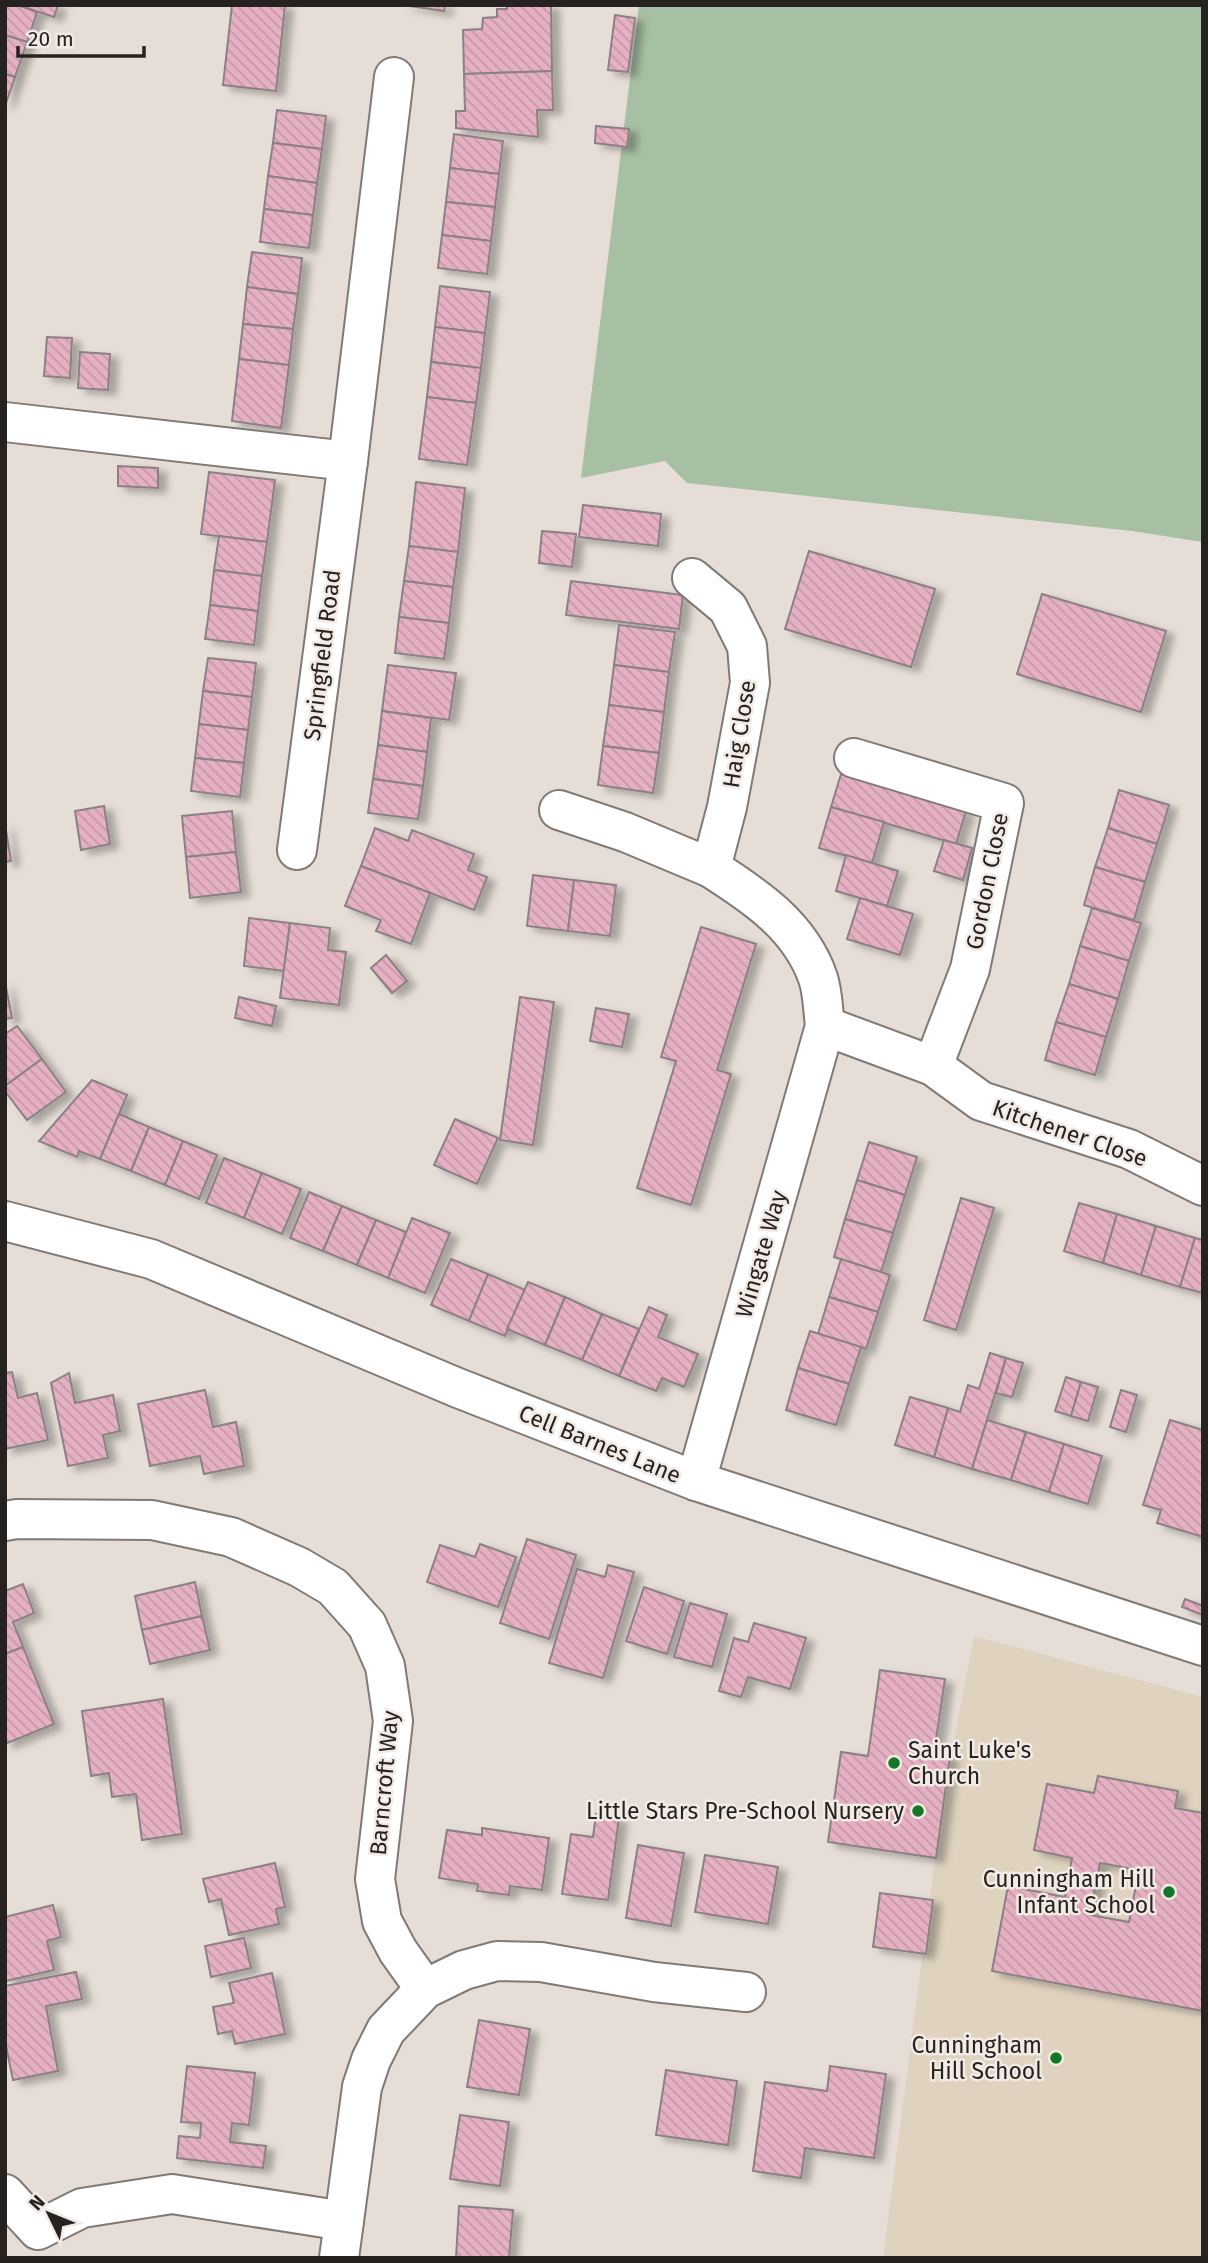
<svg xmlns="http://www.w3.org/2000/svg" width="1208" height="2263" viewBox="0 0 1208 2263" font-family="'Fira Sans',sans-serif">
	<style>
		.education { fill: #dfd3bf }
		.garden { fill: #a7bfa3 }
		.building { fill: url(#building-back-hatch); stroke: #8b8184; stroke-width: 2; fill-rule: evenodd; filter: url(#shadow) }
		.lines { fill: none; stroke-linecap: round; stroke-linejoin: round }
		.minor-casing { stroke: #817a74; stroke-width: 42 }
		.minor { stroke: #fff; stroke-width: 38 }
		.poi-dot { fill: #147728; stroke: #f2eae4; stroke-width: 2.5 }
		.labels { text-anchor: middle; stroke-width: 5; stroke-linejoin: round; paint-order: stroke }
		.street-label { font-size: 23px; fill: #252220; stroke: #f2eae4 }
		.poi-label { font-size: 23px; fill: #252220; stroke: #f2eae4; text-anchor: end }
	</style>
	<defs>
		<pattern id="building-back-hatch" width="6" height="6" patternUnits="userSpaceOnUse" patternTransform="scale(1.75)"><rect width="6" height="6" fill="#e6b0c3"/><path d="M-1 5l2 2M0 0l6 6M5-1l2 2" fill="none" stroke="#c597a7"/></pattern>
		<filter id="shadow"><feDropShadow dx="8" dy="4.5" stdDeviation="3.5" flood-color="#0004"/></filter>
	</defs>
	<rect width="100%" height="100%" fill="#e5ddd6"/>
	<polygon class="education" points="974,1636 1203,1697 1203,2258 883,2258 935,1858 948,1770"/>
	<polygon class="garden" points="639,5 1203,5 1203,542 1132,531 687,483 665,461 581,478"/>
	<g class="building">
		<polygon points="5,5 18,5 37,12 27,42 5,35"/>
		<polygon points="18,5 58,5 54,17"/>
		<polygon points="232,5 285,5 276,91 223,85"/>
		<polygon points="403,5 445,5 444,11"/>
		<polygon points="507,5 551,5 552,71 464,74 463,30 482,29 483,18 497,17 497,9 507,9"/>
		<polygon points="615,15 635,18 628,72 608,70"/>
		<polygon points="5,35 27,42 15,77 5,74"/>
		<polygon points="552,71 553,110 537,110 538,137 456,128 456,111 465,111 464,74"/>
		<polygon points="5,74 15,77 5,106"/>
		<polygon points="277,110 326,116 322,149 273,143"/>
		<polygon points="596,126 629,129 627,147 595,143"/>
		<polygon points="454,134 503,141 499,174 450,168"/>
		<polygon points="273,143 322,149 317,183 268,176"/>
		<polygon points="450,168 499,174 495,207 446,202"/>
		<polygon points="268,176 317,183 313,215 264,209"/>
		<polygon points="446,202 495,207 491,241 442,235"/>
		<polygon points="264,209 313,215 309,248 260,242"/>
		<polygon points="442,235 491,241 487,274 438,268"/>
		<polygon points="252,252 302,258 298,294 247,287"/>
		<polygon points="440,286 490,292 485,333 435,327"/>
		<polygon points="247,287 298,294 293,329 243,324"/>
		<polygon points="243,324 293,329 289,365 239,359"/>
		<polygon points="435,327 485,333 481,368 431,362"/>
		<polygon points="47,337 72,338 70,378 44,376"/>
		<polygon points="80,352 110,354 108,390 78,388"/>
		<polygon points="239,359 289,365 281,428 232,421"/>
		<polygon points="431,362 481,368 476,403 427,397"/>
		<polygon points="427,397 476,403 467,465 419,459"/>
		<polygon points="118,466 158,468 158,488 118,486"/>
		<polygon points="209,472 275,480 267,542 201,534"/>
		<polygon points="416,482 465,488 458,552 409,546"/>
		<polygon points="583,505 661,514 658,546 579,537"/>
		<polygon points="542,531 576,534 572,567 539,563"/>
		<polygon points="219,536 267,542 262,576 214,570"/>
		<polygon points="409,546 458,552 453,587 404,581"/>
		<polygon points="809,551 935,589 911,667 785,629"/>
		<polygon points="214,570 262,576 258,611 210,605"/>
		<polygon points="404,581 453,587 449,623 399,617"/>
		<polygon points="571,581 683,595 679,629 566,615"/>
		<polygon points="1042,594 1166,631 1141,712 1017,674"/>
		<polygon points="210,605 258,611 254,645 205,639"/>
		<polygon points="399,617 449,623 444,659 395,653"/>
		<polygon points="619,625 675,632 669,672 614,665"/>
		<polygon points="208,658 256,663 252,697 203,691"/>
		<polygon points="388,665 456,673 449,720 382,711"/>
		<polygon points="614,665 669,672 664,712 609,705"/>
		<polygon points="203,691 252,697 248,730 199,724"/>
		<polygon points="609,705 664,712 659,753 603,746"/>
		<polygon points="382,711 431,718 427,752 378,745"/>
		<polygon points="199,724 248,730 244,763 195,758"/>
		<polygon points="378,745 427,752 423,786 373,779"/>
		<polygon points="603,746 659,753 653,793 598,785"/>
		<polygon points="195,758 244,763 240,797 191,791"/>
		<polygon points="841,774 966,811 956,844 831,807"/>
		<polygon points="373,779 423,786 418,819 368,813"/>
		<polygon points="1119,790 1169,805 1157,844 1108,828"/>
		<polygon points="104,806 110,844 81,850 75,811"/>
		<polygon points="831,807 884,822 872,863 819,848"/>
		<polygon points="232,811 236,852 186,857 182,816"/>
		<polygon points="5,824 11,861 5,862"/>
		<polygon points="375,828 408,841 412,830 474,854 468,870 487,877 474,910 361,866"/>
		<polygon points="1108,828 1157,844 1145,882 1095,867"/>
		<polygon points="944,840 972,848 963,880 934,871"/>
		<polygon points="236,852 241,892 190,898 186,857"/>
		<polygon points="846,855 898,871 887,906 836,891"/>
		<polygon points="361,866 430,893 411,944 376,931 381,920 345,906"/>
		<polygon points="1095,867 1145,882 1134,920 1084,905"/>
		<polygon points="533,875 574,880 568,931 527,926"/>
		<polygon points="574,880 616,885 610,936 568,931"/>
		<polygon points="860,898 913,914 900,955 847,939"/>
		<polygon points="1092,908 1141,923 1129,961 1080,946"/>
		<polygon points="249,918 290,923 284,971 244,966"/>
		<polygon points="290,923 330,928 328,950 346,952 339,1005 280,998"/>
		<polygon points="701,927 756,944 717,1070 731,1074 691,1205 637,1188 676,1061 661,1057"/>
		<polygon points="1080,946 1129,961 1118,999 1069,984"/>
		<polygon points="386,955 407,981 392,993 371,968"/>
		<polygon points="5,982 12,1018 5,1019"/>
		<polygon points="1069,984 1118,999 1106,1037 1056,1022"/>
		<polygon points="239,997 276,1006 272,1026 235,1018"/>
		<polygon points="520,997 554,1002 533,1145 500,1140"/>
		<polygon points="596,1008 629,1014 622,1047 590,1041"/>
		<polygon points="1056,1022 1106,1037 1095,1075 1045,1060"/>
		<polygon points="17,1026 42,1059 5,1086 5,1034"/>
		<polygon points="42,1059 66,1092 27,1120 5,1091 5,1086"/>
		<polygon points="92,1080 127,1095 100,1159 79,1151 77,1157 39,1141"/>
		<polygon points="119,1114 149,1127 131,1171 100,1159"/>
		<polygon points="455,1119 498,1138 477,1184 434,1165"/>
		<polygon points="149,1127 183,1141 165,1185 131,1171"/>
		<polygon points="183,1141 217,1155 199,1199 165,1185"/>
		<polygon points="869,1142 917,1157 905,1195 857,1180"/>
		<polygon points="224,1158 262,1173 244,1218 206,1203"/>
		<polygon points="262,1173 301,1189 282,1234 244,1218"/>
		<polygon points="857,1180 905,1195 893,1233 845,1219"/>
		<polygon points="309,1192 342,1206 323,1251 290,1238"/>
		<polygon points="961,1198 994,1208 956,1330 924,1320"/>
		<polygon points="1079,1203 1117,1214 1103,1263 1064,1251"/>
		<polygon points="342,1206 376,1220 357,1265 323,1251"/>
		<polygon points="1117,1214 1156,1226 1141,1275 1103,1263"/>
		<polygon points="412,1218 450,1233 425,1293 388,1278"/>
		<polygon points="845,1219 893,1233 881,1272 834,1257"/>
		<polygon points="376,1220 406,1232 388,1278 357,1265"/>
		<polygon points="1156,1226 1195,1238 1180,1287 1141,1275"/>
		<polygon points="1195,1238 1203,1240 1203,1293 1180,1287"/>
		<polygon points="451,1259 488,1274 469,1321 431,1305"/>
		<polygon points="841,1259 890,1275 878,1312 829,1297"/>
		<polygon points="488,1274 525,1290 505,1336 469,1321"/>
		<polygon points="528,1282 565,1297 545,1345 507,1329"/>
		<polygon points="565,1297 602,1314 582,1360 545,1345"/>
		<polygon points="829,1297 878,1312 866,1349 818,1334"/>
		<polygon points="649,1307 667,1315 658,1337 698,1354 684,1387 662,1378 656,1391 619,1376"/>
		<polygon points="602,1314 639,1329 619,1376 582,1360"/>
		<polygon points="810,1331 861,1347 849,1384 798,1368"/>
		<polygon points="990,1353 1006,1358 972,1469 934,1457 948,1408 960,1412 968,1385 979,1389"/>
		<polygon points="1006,1358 1023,1363 1012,1397 996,1393"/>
		<polygon points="798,1368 849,1384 836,1425 786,1410"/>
		<polygon points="12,1372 18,1398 37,1393 48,1440 5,1449 5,1373"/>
		<polygon points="69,1373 75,1403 113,1395 120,1431 103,1435 108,1458 68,1466 51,1383"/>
		<polygon points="1066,1377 1081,1382 1071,1416 1055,1411"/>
		<polygon points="1081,1382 1098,1387 1088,1421 1071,1416"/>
		<polygon points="205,1390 213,1427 236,1422 244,1466 204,1474 200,1456 150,1466 138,1404"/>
		<polygon points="1121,1390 1137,1395 1126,1432 1110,1427"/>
		<polygon points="910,1397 948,1408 934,1457 895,1445"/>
		<polygon points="987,1420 1026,1432 1011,1480 972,1469"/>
		<polygon points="1170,1420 1203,1430 1203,1537 1157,1523 1161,1510 1143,1505"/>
		<polygon points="1026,1432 1064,1444 1049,1492 1011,1480"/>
		<polygon points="1064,1444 1102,1456 1088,1504 1049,1492"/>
		<polygon points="527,1539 576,1555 549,1639 500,1623"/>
		<polygon points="480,1544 516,1557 498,1607 427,1582 440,1545 475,1557"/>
		<polygon points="608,1565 634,1572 603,1678 549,1663 577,1569 605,1577"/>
		<polygon points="195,1582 202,1616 142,1630 135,1596"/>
		<polygon points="23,1584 34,1613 13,1622 23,1647 5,1654 5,1591"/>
		<polygon points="644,1587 684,1601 667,1654 626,1641"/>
		<polygon points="1185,1599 1203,1606 1203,1615 1182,1607"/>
		<polygon points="690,1603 727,1614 712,1667 674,1657"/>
		<polygon points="202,1616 210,1650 150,1664 142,1630"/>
		<polygon points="754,1623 806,1638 790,1689 748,1677 741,1697 719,1691 734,1638 748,1642"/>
		<polygon points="23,1647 54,1724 5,1744 5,1654"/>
		<polygon points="880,1670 945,1679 934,1753 950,1756 936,1858 828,1842 841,1752 868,1756"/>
		<polygon points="163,1699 182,1834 142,1840 136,1794 112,1797 109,1773 91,1776 82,1711"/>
		<path d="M 1098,1776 L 1178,1791 L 1175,1808 L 1203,1813 L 1203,2011 L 992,1971 L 1008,1886 L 1065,1897 L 1072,1858 L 1034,1850 L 1047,1784 L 1094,1793 ZM 1100,1863 L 1139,1870 L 1129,1922 L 1090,1915 Z"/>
		<polygon points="596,1814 619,1818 608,1900 562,1894 571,1834 593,1837"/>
		<polygon points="482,1828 549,1838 542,1890 510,1886 509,1895 477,1891 478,1884 439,1878 447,1830 482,1835"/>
		<polygon points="638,1845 684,1853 671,1926 626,1918"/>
		<polygon points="705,1855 778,1867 768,1924 695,1912"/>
		<polygon points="275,1863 285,1907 276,1909 279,1924 229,1935 221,1899 209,1902 203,1879"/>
		<polygon points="880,1893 933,1900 926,1954 873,1947"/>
		<polygon points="53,1905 61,1937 47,1941 54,1970 6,1981 5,1917"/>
		<polygon points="244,1938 251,1968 211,1977 205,1946"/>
		<polygon points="76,1972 82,1999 46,2006 58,2071 13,2080 5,2041 5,1986"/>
		<polygon points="272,1973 285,2034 235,2044 232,2031 218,2034 213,2007 234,2003 229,1983"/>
		<polygon points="479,2020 530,2029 519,2095 467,2087"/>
		<polygon points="187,2066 255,2073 249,2125 232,2123 230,2142 266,2146 263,2168 177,2158 179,2136 200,2138 201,2123 181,2122"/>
		<polygon points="830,2066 886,2074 874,2158 805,2148 801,2178 753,2171 765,2082 827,2091"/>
		<polygon points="666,2070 737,2081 728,2145 656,2135"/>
		<polygon points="460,2115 509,2122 500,2186 450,2179"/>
		<polygon points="459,2206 513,2210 509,2258 456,2258"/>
	</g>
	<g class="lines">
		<g class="minor-casing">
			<g id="minor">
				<polyline points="5,422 348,461"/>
				<path d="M 692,578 L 728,608 L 747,646 L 750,683 L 727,807 L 711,868 C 755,896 800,926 818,978 C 823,993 823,1011 825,1026 L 696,1481"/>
				<polyline points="854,758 1004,803 970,969 933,1066"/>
				<polyline points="559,810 625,832 711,868"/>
				<polyline points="297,850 348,461 394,77"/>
				<polyline points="825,1026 933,1066 981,1101 1129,1149 1203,1186"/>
				<polyline points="5,1221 151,1259 458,1388 696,1481 1203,1646"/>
				<polyline points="5,1521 17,1519 152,1520 231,1537 299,1567 333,1587 367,1625 385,1666 393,1721 375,1879 382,1921 398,1951 425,1989"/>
				<polyline points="5,2194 38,2230 82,2208 172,2194 344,2221"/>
				<polyline points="339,2258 362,2087 371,2060 386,2030 425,1989 464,1970 497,1961 541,1962 654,1982 746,1992"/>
			</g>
		</g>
		<use href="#minor" class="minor"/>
	</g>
	<g class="poi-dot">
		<circle cx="894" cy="1763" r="7"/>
		<circle cx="918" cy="1811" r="7"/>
		<circle cx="1169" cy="1892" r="7"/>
		<circle cx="1056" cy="2058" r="7"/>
	</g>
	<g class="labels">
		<g class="street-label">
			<text transform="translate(322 655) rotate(-83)" y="8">Springfield Road</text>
			<text transform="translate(739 734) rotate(-81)" y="8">Haig Close</text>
			<text transform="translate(987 881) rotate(-79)" y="8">Gordon Close</text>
			<text transform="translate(1070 1133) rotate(19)" y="8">Kitchener Close</text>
			<text transform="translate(761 1254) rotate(-74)" y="8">Wingate Way</text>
			<text transform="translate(600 1444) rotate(22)" y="8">Cell Barnes Lane</text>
			<text transform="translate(384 1783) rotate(-85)" y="8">Barncroft Way</text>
		</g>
		<g class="poi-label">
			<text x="908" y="1758" text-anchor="start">Saint Luke's<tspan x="908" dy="26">Church</tspan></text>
			<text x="904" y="1819">Little Stars Pre-School Nursery</text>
			<text x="1155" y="1887">Cunningham Hill<tspan x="1155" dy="26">Infant School</tspan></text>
			<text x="1042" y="2053">Cunningham<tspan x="1042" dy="26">Hill School</tspan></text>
		</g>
	</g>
	<rect width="1208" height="2263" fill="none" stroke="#252220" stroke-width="14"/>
	<g transform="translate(49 2214) rotate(313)" stroke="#f2eae4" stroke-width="5" paint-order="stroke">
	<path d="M0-5L12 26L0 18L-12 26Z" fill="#252220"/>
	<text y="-10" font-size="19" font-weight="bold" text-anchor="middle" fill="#252220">N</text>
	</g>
	<path d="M18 46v10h126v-10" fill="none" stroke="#252220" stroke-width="3.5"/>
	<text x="28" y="46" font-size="21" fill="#252220" stroke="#f2eae4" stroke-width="5" paint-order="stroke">20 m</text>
</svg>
